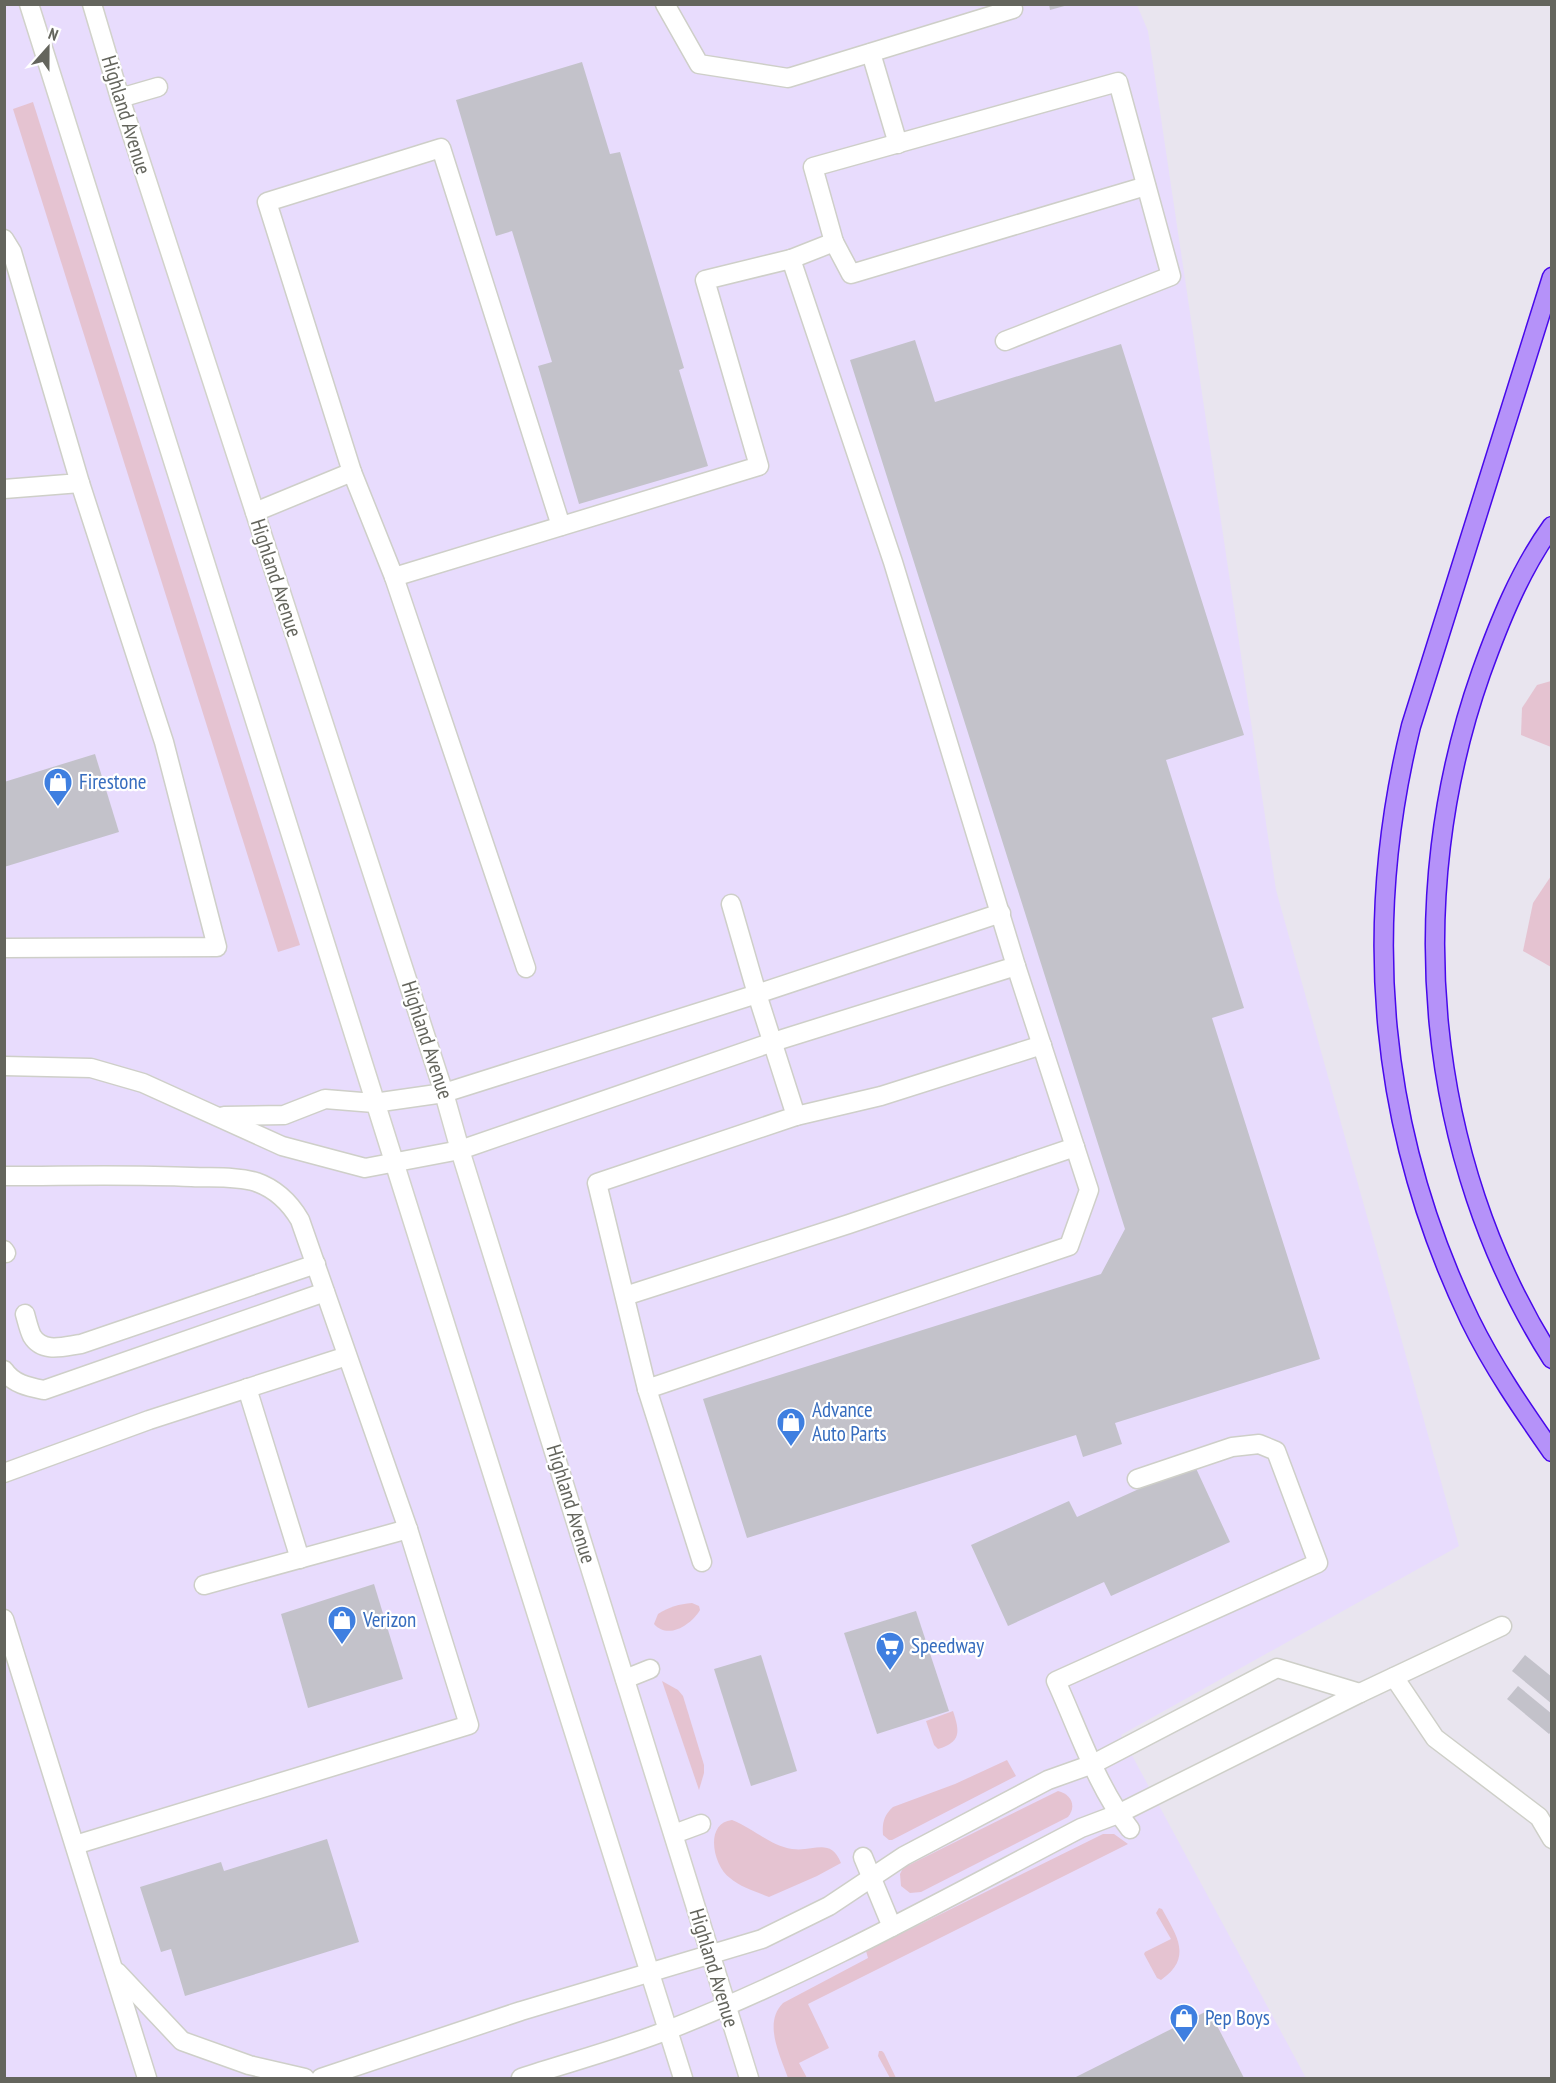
<svg xmlns="http://www.w3.org/2000/svg" width="1556" height="2083" viewBox="0 0 1556 2083" font-family="'PT Sans Narrow',sans-serif">
	<style>
		.commercial { fill: #e8dcfd }
		.green { fill: #e5c3d1 }
		.building { fill: #c3c2ca }
		.lines { fill: none; stroke-linecap: round; stroke-linejoin: round }
		.service-casing { stroke: #cecfc8; stroke-width: 21 }
		.secondary-casing { stroke: #d1d2ca; stroke-width: 21 }
		.motorway-casing { stroke: #4809eb; stroke-width: 21 }
		.service { stroke: #fff; stroke-width: 18 }
		.secondary { stroke: #fff; stroke-width: 18 }
		.motorway { stroke: #b592f9; stroke-width: 18 }
		.labels { text-anchor: middle; stroke-width: 4.5; stroke-linejoin: round; paint-order: stroke }
		.street-label { font-size: 21px; fill: #64655d; stroke: #fff }
		.shop-label { font-size: 21px; fill: #366cbe; stroke: #fff; text-anchor: start }
	</style>
	<rect width="100%" height="100%" fill="#e9e5ef"/>
	<polygon class="commercial" points="5,5 1137,5 1148,31 1276,890 1459,1546 1121,1735 1306,2078 5,2078"/>
	<g class="green">
		<polygon points="33,102 300,945 278,952 13,109"/>
		<polygon points="1551,681 1552,681 1551,747 1521,735 1522,708 1537,685"/>
		<polygon points="1551,876 1551,967 1523,951 1533,903"/>
		<path d="M 692,1603 L 699,1606 L 700,1610 C 691,1625 668,1640 654,1624 L 658,1614 C 669,1607 679,1604 692,1603 Z"/>
		<polygon points="662,1681 678,1690 683,1696 704,1765 704,1773 699,1790"/>
		<path d="M 953,1711 C 960,1732 961,1742 938,1749 L 934,1745 L 926,1721 Z"/>
		<path d="M 1007,1760 L 1016,1776 L 892,1840 L 889,1840 L 883,1835 C 882,1823 884,1815 893,1807 L 955,1784 Z"/>
		<path d="M 1058,1791 C 1071,1794 1077,1806 1068,1817 L 921,1892 L 910,1893 L 901,1886 L 900,1874 L 903,1868 Z"/>
		<path d="M 732,1820 C 753,1828 769,1845 792,1849 C 815,1852 830,1837 841,1863 L 817,1876 L 769,1897 C 757,1892 740,1887 730,1878 C 713,1866 704,1823 732,1820 Z"/>
		<path d="M 1103,1834 L 1114,1834 L 1128,1844 L 808,2004 L 829,2048 L 799,2063 L 807,2078 L 788,2078 C 780,2055 763,2023 783,2003 L 868,1958 L 866,1951 Z"/>
		<path d="M 1159,1908 L 1162,1909 C 1177,1936 1193,1958 1161,1980 L 1157,1978 L 1144,1954 L 1145,1952 L 1171,1939 L 1156,1913 Z"/>
		<polygon points="879,2051 882,2051 884,2053 896,2078 890,2078 878,2056"/>
	</g>
	<g class="building">
		<polygon points="1049,4 1068,4 1068,5 1050,10"/>
		<polygon points="582,62 610,154 620,152 684,368 679,370 708,466 579,504 538,366 552,362 512,231 496,236 456,100"/>
		<polygon points="915,340 935,402 1121,344 1244,735 1166,760 1244,1008 1212,1018 1320,1359 1115,1423 1122,1444 1083,1457 1076,1435 747,1538 703,1399 1101,1274 1125,1229 850,360"/>
		<polygon points="95,754 119,832 4,867 4,782"/>
		<polygon points="1194,1464 1230,1542 1111,1596 1104,1582 1008,1626 971,1545 1069,1501 1077,1517"/>
		<polygon points="374,1584 403,1679 308,1708 281,1614"/>
		<polygon points="916,1611 949,1711 877,1734 844,1633"/>
		<polygon points="761,1655 797,1771 751,1786 714,1669"/>
		<polygon points="1525,1655 1552,1677 1552,1704 1512,1671"/>
		<polygon points="1518,1686 1552,1714 1552,1731 1549,1734 1507,1699"/>
		<polygon points="327,1839 359,1942 185,1996 171,1949 161,1952 140,1887 221,1862 224,1871"/>
		<polygon points="1209,2010 1244,2078 1074,2078"/>
	</g>
	<g class="lines">
		<g class="service-casing">
			<g id="service">
				<polyline points="665,4 699,64 788,78 1013,9"/>
				<polyline points="871,53 898,144"/>
				<polyline points="120,98 158,87"/>
				<polyline points="4,239 12,252 80,483 4,489"/>
				<polyline points="834,242 851,274 1146,186"/>
				<polyline points="791,259 834,242 813,167 1118,82 1171,276 1005,341"/>
				<polyline points="352,472 267,202 441,148 561,526"/>
				<polyline points="255,512 352,472 394,577 759,466 705,280 791,259 893,562 1016,966 1089,1190 1069,1246 647,1389 597,1183 796,1116 757,994 731,904"/>
				<polyline points="394,577 526,968"/>
				<polyline points="4,948 217,947 164,742 80,483"/>
				<polyline points="4,1066 91,1068 143,1083 282,1146 365,1168 460,1150 773,1042 1016,966"/>
				<polyline points="224,1116 284,1115 325,1099 374,1103 444,1093 757,994 1001,913"/>
				<polyline points="796,1116 881,1096 1042,1045"/>
				<path d="M 4,1176 C 67,1176 130,1174 192,1177 C 213,1178 236,1176 256,1182 C 276,1189 290,1203 300,1220 L 408,1529 L 469,1725 L 75,1845"/>
				<polyline points="4,1250 6,1253"/>
				<polyline points="625,1296 849,1224 1075,1147"/>
				<path d="M 25,1314 C 27,1321 29,1330 32,1336 C 43,1354 65,1346 81,1344 L 316,1264"/>
				<path d="M 4,1370 C 13,1384 29,1387 44,1390 L 325,1292"/>
				<polyline points="247,1388 300,1559"/>
				<polyline points="647,1389 702,1562"/>
				<polyline points="4,1473 149,1420 347,1356"/>
				<polyline points="204,1585 408,1529"/>
				<polyline points="4,1619 147,2078"/>
				<polyline points="1394,1677 1435,1738 1539,1817 1552,1839"/>
				<polyline points="625,1679 650,1669"/>
				<path d="M 1130,1829 C 1097,1787 1078,1729 1056,1681 L 1318,1563 L 1276,1451 L 1259,1444 L 1232,1447 L 1137,1479"/>
				<polyline points="674,1834 701,1824"/>
				<polyline points="863,1857 892,1927"/>
				<polyline points="117,1972 182,2041 249,2065 305,2078"/>
				<polyline points="321,2078 521,2011 762,1939 829,1906 904,1856 1048,1780 1093,1764 1277,1668 1360,1693"/>
				<path d="M 521,2078 C 570,2062 620,2049 668,2030 C 811,1974 945,1899 1081,1828 L 1118,1814 L 1360,1693 L 1502,1626"/>
			</g>
		</g>
		<g class="secondary-casing">
			<g id="secondary">
				<polyline points="29,4 683,2078"/>
				<polyline points="92,4 120,98 444,1093 460,1150 749,2078"/>
			</g>
		</g>
		<g class="motorway-casing">
			<g id="motorway">
				<path d="M 1552,277 L 1411,726 C 1361,929 1379,1131 1470,1320 C 1493,1367 1522,1409 1552,1452"/>
				<path d="M 1552,526 C 1520,570 1499,623 1481,673 C 1402,897 1424,1157 1552,1359"/>
			</g>
		</g>
		<use href="#service" class="service"/>
		<use href="#secondary" class="secondary"/>
		<use href="#motorway" class="motorway"/>
	</g>
	<defs>
		<g id="shop-pin" transform="scale(1.5)"><path d="M0 17L-7.5 6A9.5 9.5 0 1 1 7.5 6Z" fill="#3f7fe0" stroke="#fff"/><path d="M-5-2.5h2.3a2.7 3.5 0 0 1 5.4 0H5L5.5 6h-11ZM-1.5-2.5h3a1.5 2.3 0 0 0-3 0Z" fill="#fff"/></g>
		<g id="supermarket-pin" transform="scale(1.5)"><path d="M0 17L-7.5 6A9.5 9.5 0 1 1 7.5 6Z" fill="#3f7fe0" stroke="#fff"/><path d="M-6-5.5h2.5l.6 2H6L4.5 2H-2.5L-4.4-4H-6ZM-1.5 3.2a1.3 1.3 0 1 0 .1 0ZM3 3.2a1.3 1.3 0 1 0 .1 0Z" fill="#fff"/></g>
	</defs>
	<g fill-rule="evenodd">
		<use href="#shop-pin" x="58" y="782"/>
		<use href="#shop-pin" x="791" y="1422"/>
		<use href="#shop-pin" x="342" y="1620"/>
		<use href="#supermarket-pin" x="890" y="1646"/>
		<use href="#shop-pin" x="1184" y="2018"/>
	</g>
	<g class="labels">
		<g class="street-label">
			<text transform="translate(126 115) rotate(73)" y="7">Highland Avenue</text>
			<text transform="translate(276 578) rotate(72)" y="7">Highland Avenue</text>
			<text transform="translate(427 1040) rotate(72)" y="7">Highland Avenue</text>
			<text transform="translate(571 1504) rotate(73)" y="7">Highland Avenue</text>
			<text transform="translate(714 1968) rotate(73)" y="7">Highland Avenue</text>
		</g>
		<g class="shop-label">
			<text x="79" y="789">Firestone</text>
			<text x="812" y="1417">Advance<tspan x="812" dy="24">Auto Parts</tspan></text>
			<text x="363" y="1627">Verizon</text>
			<text x="911" y="1653">Speedway</text>
			<text x="1205" y="2025">Pep Boys</text>
		</g>
	</g>
	<rect width="1556" height="2083" fill="none" stroke="#64655d" stroke-width="12"/>
	<g transform="translate(48 48) rotate(21)" stroke="#ffffff" stroke-width="4.5" paint-order="stroke">
	<path d="M0-4.5L10 22L0 15L-10 22Z" fill="#64655d"/>
	<text y="-9" font-size="16" font-weight="bold" text-anchor="middle" fill="#64655d">N</text>
	</g>
</svg>
